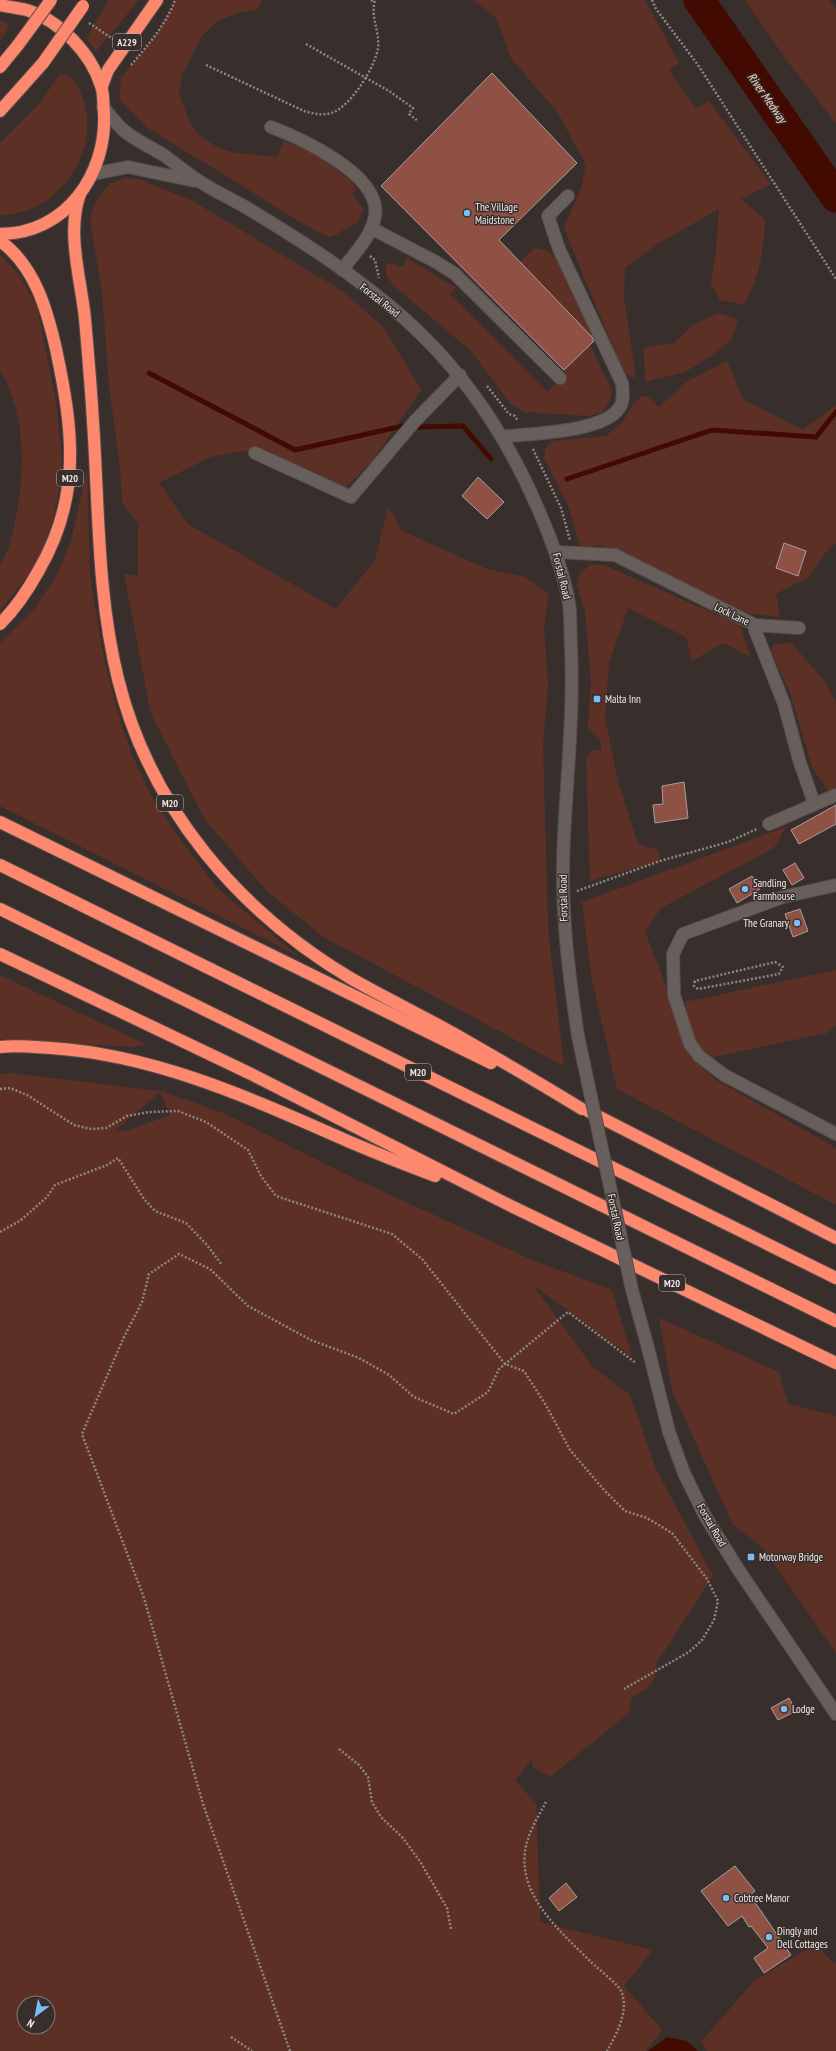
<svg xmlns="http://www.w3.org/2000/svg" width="836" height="2051" viewBox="0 0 836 2051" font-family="'PT Sans Narrow',sans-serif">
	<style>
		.green { fill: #5d3026; fill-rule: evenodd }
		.water { fill: #420a01 }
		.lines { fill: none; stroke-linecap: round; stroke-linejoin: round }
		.stream { stroke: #420a01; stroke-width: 5 }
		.river { stroke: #420a01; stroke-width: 31 }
		.building { fill: #8f5143; stroke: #aa9f9d }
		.minor-casing { stroke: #554e4c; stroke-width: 14 }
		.highway-casing { stroke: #554e4c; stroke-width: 14 }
		.path { stroke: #8d8684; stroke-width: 2.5; stroke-dasharray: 2 2; stroke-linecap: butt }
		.minor { stroke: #685e5c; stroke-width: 12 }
		.highway { stroke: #fe886d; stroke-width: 12 }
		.minor-bridge-casing { stroke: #554e4c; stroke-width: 14; stroke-linecap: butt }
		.highway-bridge-casing { stroke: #554e4c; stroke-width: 14; stroke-linecap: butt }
		.minor-bridge { stroke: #685e5c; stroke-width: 12 }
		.highway-bridge { stroke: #fe886d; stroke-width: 12 }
		.poi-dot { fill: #78bff7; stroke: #382f2d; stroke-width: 1.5 }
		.labels { text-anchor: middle; stroke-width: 3; stroke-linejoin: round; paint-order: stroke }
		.shield { fill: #382f2d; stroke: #b8b2b0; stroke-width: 1 }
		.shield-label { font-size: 10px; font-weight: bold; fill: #efeae8 }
		.poi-label { font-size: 11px; fill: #efeae8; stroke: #382f2d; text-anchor: start }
		.street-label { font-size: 11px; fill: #efeae8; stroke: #382f2d }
		.water-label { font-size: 12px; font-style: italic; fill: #fed6cc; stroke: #382f2d }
	</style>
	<rect width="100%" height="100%" fill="#382f2d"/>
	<g class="green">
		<polygon points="109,0 139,0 96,51 86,39"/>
		<polygon points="176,0 262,0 257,9 237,13 216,22 201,37 182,75 179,94 190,123 200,136 217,147 235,153 278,157 283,141 316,154 353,183 356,190 352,193 363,209 358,222 331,237 312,229 148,128 119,99 121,78 156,35"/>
		<path d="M 473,0 L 645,0 L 679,63 L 669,70 L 696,109 L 709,101 L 771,184 L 741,199 L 765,219 C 764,248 759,280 744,305 L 720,300 L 711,284 L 716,250 L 719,209 L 656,245 L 625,268 L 624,297 L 636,378 L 624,374 L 564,228 L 581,188 L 586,165 L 558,113 L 511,58 L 496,18 Z"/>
		<polygon points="745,0 829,0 836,9 836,123 785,58"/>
		<polygon points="0,21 7,23 9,27 0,41"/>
		<path d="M 60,74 C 74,77 77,83 82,96 C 103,150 58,216 0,215 L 0,143 L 39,104 Z"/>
		<polygon points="126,178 141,180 191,200 344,292 385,329 421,390 373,460 344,489 257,449 210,457 159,483 188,524 336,609 375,560 388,506 402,531 485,568 525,577 549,594 544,627 548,686 543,744 548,928 564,1066 322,936 267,891 205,820 151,714 124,574 138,576 138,523 122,503 121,478 109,385 102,292 90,221 94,205 101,194 111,183"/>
		<polygon points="535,248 548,251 558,261 595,340 520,262"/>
		<path d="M 0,255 L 18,273 L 37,307 L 56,402 L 62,457 L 61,477 L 54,516 L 44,547 L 31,571 L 0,611 C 0,597 0,579 0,566 C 2,560 6,554 8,549 C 11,539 14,527 16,516 C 25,471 26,412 0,371 Z"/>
		<polygon points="407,258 456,288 450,294 547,392 565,375 564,370 590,345 612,391 609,403 602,413 588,416 524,412 511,404 471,351 393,285 386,275 386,265 392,263 403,267"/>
		<polygon points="717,313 738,319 732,339 710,357 685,372 646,382 643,348 674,343 693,325"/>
		<path d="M 727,361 L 744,400 L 803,430 L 836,405 L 836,543 L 825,553 L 809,577 L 776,594 L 780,617 L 744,613 L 601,545 L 581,548 L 568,505 L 544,458 L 546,448 L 551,441 L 606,436 L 622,423 L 633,404 L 641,397 L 647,396 L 659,407 L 686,382 ZM 784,543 L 806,551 L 798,575 L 776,568 Z"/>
		<polygon points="87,469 90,576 102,649 117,711 132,755 152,797 175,832 217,888 298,956 0,806 0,643 34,609 56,577 71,542"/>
		<polygon points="591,564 604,565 740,625 751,657 723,643 692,661 686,637 628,608 609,663 605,718 618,781 638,844 658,850 660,861 590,881 586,757 594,750 602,751 600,740 588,729 591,682 585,611 577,585 579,575"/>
		<polygon points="791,643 824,680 836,702 836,789 829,791 813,769 790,693 771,651 774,644"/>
		<polygon points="786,827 774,848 661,908 645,932 672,1001 691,1058 716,1080 836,1148 836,1205 617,1089 591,975 582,902"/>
		<polygon points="836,970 836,1025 827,1033 709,1058 693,1042 685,1002"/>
		<polygon points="0,975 145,1044 132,1047 0,1039"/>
		<path d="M 9,1073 L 161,1091 L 223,1113 L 349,1176 L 530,1259 L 612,1290 L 632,1357 L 533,1285 L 592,1366 L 630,1395 L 656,1469 L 713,1576 L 656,1664 C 657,1685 647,1688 631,1698 L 629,1713 L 550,1777 L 533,1767 L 532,1759 L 515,1781 L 536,1803 L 540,1922 L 653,1950 L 624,1986 L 662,2030 L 646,2051 L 0,2051 L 0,1074 ZM 160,1092 L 170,1115 L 126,1131 L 114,1131 ZM 24,2003 L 48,2003 L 48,2027 L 24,2027 Z"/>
		<polygon points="659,1318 779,1372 788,1404 836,1416 836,1653 763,1548 733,1525 672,1390"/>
		<polygon points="816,1944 834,1964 836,1962 836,2051 707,2051 701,2042 754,1981"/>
	</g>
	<polygon class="water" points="667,2037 687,2041 698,2051 648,2051"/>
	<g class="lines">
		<g class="stream">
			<polyline points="149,373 295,450 403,426"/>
			<polyline points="418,427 463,426 491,459"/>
			<polyline points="567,479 712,430 816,437 836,412"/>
		</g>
		<polyline class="river" points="699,0 836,197"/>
	</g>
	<g class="building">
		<polygon points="492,73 577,163 499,240 592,337 594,341 564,370 381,186"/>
		<polygon points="478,477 504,502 487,519 462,496"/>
		<polygon points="784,543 806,551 798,576 776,568"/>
		<polygon points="684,782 688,818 655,823 653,805 663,804 662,786"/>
		<polygon points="836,805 836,824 799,844 791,830"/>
		<polygon points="795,863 804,878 792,885 783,870"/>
		<polygon points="752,876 760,889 737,903 729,889"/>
		<polygon points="800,909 808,931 793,937 785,914"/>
		<polygon points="789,1698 796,1711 778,1720 771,1708"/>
		<polygon points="735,1866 755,1891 750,1895 791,1955 764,1973 754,1958 768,1948 751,1926 749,1927 742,1916 728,1926 701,1891"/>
		<polygon points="566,1883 577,1897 559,1911 549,1898"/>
	</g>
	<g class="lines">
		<g class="minor-casing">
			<g id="minor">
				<path d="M 103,107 C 109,114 115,122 122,129 C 134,140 151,147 165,156 C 177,165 189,175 202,183 C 215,191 229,198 242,205 C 299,239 357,276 406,320 C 465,373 508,438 539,511 C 552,541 563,570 569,603 C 571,617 570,633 571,648 C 574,711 567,774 564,837 C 560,904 568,969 578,1036"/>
				<path d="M 271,127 C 300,138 382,175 375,216 C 372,236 354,254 342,270"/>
				<polyline points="93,174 128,167 195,181"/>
				<polyline points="371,228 436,262 455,274 560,378"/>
				<path d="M 502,437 C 531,433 604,433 620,407 C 624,400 623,391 622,383 L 559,249 L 548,216 L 568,196"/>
				<polyline points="255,453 351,497 415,421 460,375"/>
				<polyline points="556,552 615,555 755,625 799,628"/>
				<polyline points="755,625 755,630 784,704 800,763 814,803"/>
				<polyline points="769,824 836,795"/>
				<polyline points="836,885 783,897 683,934 673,954 674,995 690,1044 699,1056 724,1075 836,1134"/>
				<polyline points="648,1348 669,1432 684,1473 705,1516 738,1569 836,1714"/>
			</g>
		</g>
		<g class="highway-casing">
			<g id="highway">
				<path d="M 0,5 C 9,7 18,8 27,10 C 60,21 91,53 101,86 C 104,94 103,104 104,113 C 107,174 66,234 0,234"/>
				<polyline points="0,67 18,45"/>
				<polyline points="102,86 108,70 157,0"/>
				<polyline points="0,111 43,63"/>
				<path d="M 80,194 C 66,233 81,279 85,319 C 88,353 91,388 93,422 C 99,508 97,594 118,679 C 150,808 239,912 352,979 C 387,999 423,1016 458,1036 C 500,1060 541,1084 582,1109"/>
				<path d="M 0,241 C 35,266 47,310 56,349 C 73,429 82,496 39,570 C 28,590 16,608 0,624"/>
				<polyline points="0,822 491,1063"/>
				<polyline points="0,865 836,1278"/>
				<polyline points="0,909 836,1321"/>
				<polyline points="0,954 249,1073 507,1204 836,1363"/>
				<path d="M 0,1047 C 17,1045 35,1047 51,1048 C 158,1055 254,1100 350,1142 C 378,1154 406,1165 435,1176"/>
				<polyline points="588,1111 836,1238"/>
			</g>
		</g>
		<g class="path">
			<polyline points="371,0 374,2"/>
			<polyline points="652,0 656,9 698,65 836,279"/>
			<polyline points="89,23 113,39"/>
			<polyline points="306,44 389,91 413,108 409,114 418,121"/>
			<path d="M 131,65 C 148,45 166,25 175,0"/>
			<path d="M 206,65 L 304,111 C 314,114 324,116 334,112 C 352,104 375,67 378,48 C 380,31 370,17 375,0"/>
			<polyline points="370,256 375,260 379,278"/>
			<polyline points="487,386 509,414 515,416 518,421"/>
			<polyline points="533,449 561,508 570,540"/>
			<polyline points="577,891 660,861 728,842 757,829"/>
			<polygon points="775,962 783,967 779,974 698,989 694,986 695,981"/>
			<polyline points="0,1089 10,1088 27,1095 74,1125 91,1129 106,1128 127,1116 149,1112 178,1111 206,1122 248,1150 261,1176 276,1196 392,1234 422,1259 505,1364 524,1371 547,1407 570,1450 604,1490 625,1511 647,1518 672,1533 707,1579 718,1601 714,1620 702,1640 689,1652 624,1689"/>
			<polyline points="0,1232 21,1220 47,1197 55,1185 107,1165 118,1158 144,1199 155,1211 186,1223 207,1245 222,1265"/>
			<polyline points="339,1749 359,1765 368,1777 372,1802 381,1817 403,1838 421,1863 447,1908 451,1929"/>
			<path d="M 546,1802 C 538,1817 527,1834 525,1852 C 519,1897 562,1933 591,1962 C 598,1969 617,1983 621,1991 C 630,2010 616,2035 607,2051"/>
			<polyline points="231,2037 252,2051"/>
			<polyline points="290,2051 203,1804 144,1598 82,1434 123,1339 142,1302 149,1274 179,1254 210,1269 248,1306 311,1340 359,1358 389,1375 414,1397 454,1414 488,1392 499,1369 568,1312 636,1363"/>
		</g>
		<use href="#minor" class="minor"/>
		<use href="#highway" class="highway"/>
		<g class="minor-bridge-casing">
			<polyline id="minor-bridge" points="578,1036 632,1290 648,1348"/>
		</g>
		<g class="highway-bridge-casing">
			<g id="highway-bridge">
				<polyline points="18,45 51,0"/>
				<polyline points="43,63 83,6"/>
			</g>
		</g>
		<use href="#minor-bridge" class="minor-bridge"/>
		<use href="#highway-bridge" class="highway-bridge"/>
	</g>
	<g class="poi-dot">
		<circle cx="467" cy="213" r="4"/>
		<rect x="593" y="695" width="8" height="8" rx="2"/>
		<circle cx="745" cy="889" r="4"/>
		<circle cx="797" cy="923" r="4"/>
		<rect x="747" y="1553" width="8" height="8" rx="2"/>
		<circle cx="784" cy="1709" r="4"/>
		<circle cx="726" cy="1898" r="4"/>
		<circle cx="769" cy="1937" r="4"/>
	</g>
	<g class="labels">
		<g class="shield">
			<rect x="113" y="34" width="28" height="16" rx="3"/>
			<rect x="57" y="470" width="26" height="16" rx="3"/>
			<rect x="157" y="795" width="26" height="16" rx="3"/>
			<rect x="405" y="1064" width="26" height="16" rx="3"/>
			<rect x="659" y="1275" width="26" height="16" rx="3"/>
		</g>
		<g class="shield-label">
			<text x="127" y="46">A229</text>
			<text x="70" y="482">M20</text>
			<text x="170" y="807">M20</text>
			<text x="418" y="1076">M20</text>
			<text x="672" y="1287">M20</text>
		</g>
		<g class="poi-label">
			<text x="475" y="211">The Village<tspan x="475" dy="13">Maidstone</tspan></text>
			<text x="605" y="703">Malta Inn</text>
			<text x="753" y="887">Sandling<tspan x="753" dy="13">Farmhouse</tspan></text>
			<text x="789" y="927" text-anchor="end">The Granary</text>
			<text x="759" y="1561">Motorway Bridge</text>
			<text x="792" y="1713">Lodge</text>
			<text x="734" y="1902">Cobtree Manor</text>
			<text x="777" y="1935">Dingly and<tspan x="777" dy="13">Dell Cottages</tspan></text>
		</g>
		<g class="street-label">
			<text transform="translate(380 300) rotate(38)" y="4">Forstal Road</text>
			<text transform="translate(562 576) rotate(76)" y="4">Forstal Road</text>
			<text transform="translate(732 614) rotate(26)" y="4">Lock Lane</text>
			<text transform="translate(563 898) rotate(-91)" y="4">Forstal Road</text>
			<text transform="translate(616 1217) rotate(78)" y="4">Forstal Road</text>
			<text transform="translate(712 1525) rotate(60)" y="4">Forstal Road</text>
		</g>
		<g class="water-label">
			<text transform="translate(767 98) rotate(55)" y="4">River Medway</text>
		</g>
	</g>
	<g transform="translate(36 2015) rotate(212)"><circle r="19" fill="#382f2d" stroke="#817a78"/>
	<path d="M0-3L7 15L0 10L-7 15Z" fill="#78bff7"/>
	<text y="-6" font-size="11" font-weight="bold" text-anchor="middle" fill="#efeae8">N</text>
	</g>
</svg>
